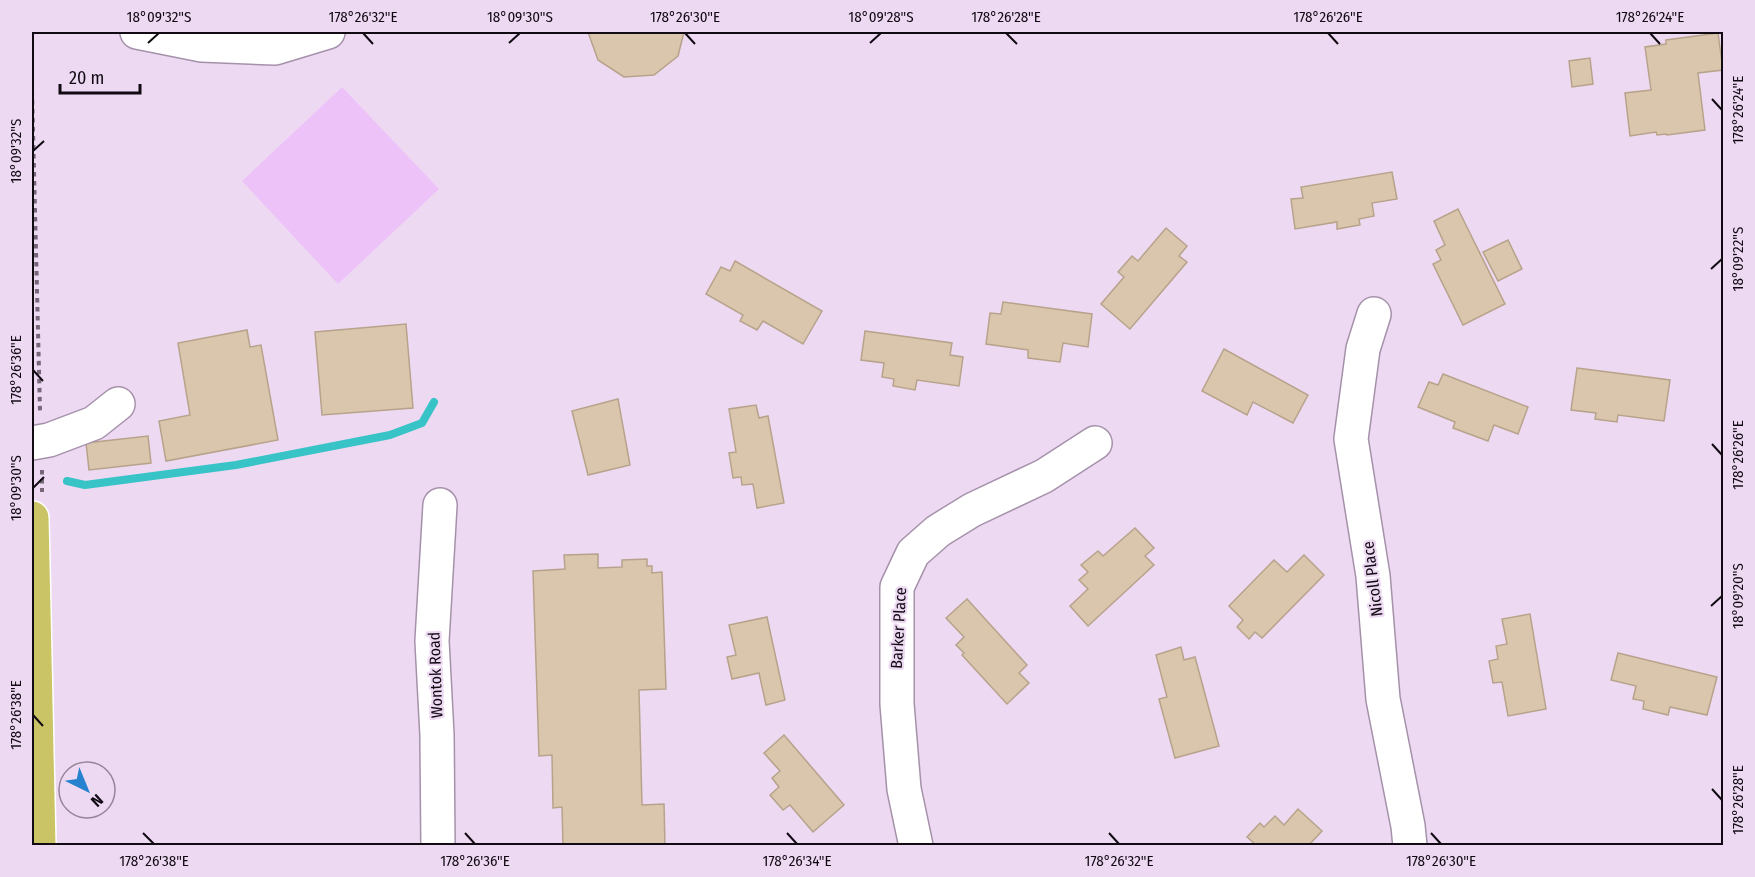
<svg xmlns="http://www.w3.org/2000/svg" width="1755" height="877" viewBox="0 0 1755 877" font-family="'Fira Sans Condensed',sans-serif">
	<style>
		.green { fill: #edc2f8 }
		.lines { fill: none; stroke-linecap: round; stroke-linejoin: round }
		.stream { stroke: #38c3c7; stroke-width: 8 }
		.building { fill: #dac6ac; stroke: #b7a38b; stroke-width: 1.5 }
		.minor-casing { stroke: #a592aa; stroke-width: 36 }
		.major-casing { stroke: #fff; stroke-width: 36 }
		.path { stroke: #756778; stroke-width: 4; stroke-dasharray: 4.5 4.5; stroke-linecap: butt }
		.minor { stroke: #fff; stroke-width: 33 }
		.major { stroke: #cac466; stroke-width: 33 }
		.ticks { fill: none; stroke: #110a13; stroke-width: 2 }
		.labels { text-anchor: middle; stroke-width: 4.5; stroke-linejoin: round; paint-order: stroke }
		.street-label { font-size: 16px; fill: #110a13; stroke: #eed9f3 }
		.neatline { fill: none; stroke: #110a13; stroke-width: 2 }
		.ticks-label { font-size: 15px; text-anchor: middle; fill: #110a13 }
	</style>
	<rect width="100%" height="100%" fill="#eed9f3"/>
	<polygon class="green" points="342,87 439,189 338,284 242,181"/>
	<g class="lines">
		<polyline class="stream" points="67,481 85,485 236,465 390,435 422,423 434,402"/>
	</g>
	<g class="building">
		<polygon points="588,32 684,32 678,56 654,75 624,77 598,60"/>
		<polygon points="1718,33 1723,70 1698,73 1705,130 1667,135 1666,134 1657,135 1656,132 1630,136 1625,93 1651,90 1645,47 1666,44 1666,40"/>
		<polygon points="1590,58 1593,84 1572,87 1569,61"/>
		<polygon points="1392,172 1397,199 1372,203 1374,216 1359,219 1360,225 1337,229 1337,222 1295,229 1291,199 1303,198 1301,187"/>
		<polygon points="1458,209 1505,304 1463,325 1433,264 1441,260 1436,250 1445,245 1434,221"/>
		<polygon points="1166,228 1187,246 1179,256 1187,262 1130,329 1101,304 1124,277 1118,272 1132,256 1138,261"/>
		<polygon points="1508,240 1522,269 1498,281 1483,252"/>
		<polygon points="735,261 822,311 803,344 763,321 757,330 740,321 743,315 706,294 721,267 730,271"/>
		<polygon points="1003,302 1092,314 1088,347 1063,343 1060,362 1028,358 1028,350 986,344 990,313 1001,314"/>
		<polygon points="406,324 413,408 322,415 315,332"/>
		<polygon points="247,330 250,347 261,345 278,440 166,461 159,421 190,415 178,343"/>
		<polygon points="865,331 952,343 950,355 963,357 959,386 917,380 915,390 893,386 894,379 882,377 884,363 861,360"/>
		<polygon points="1224,349 1308,395 1293,423 1253,402 1247,415 1202,391"/>
		<polygon points="1577,368 1670,380 1664,421 1618,415 1617,422 1595,419 1596,413 1571,410"/>
		<polygon points="1443,374 1528,407 1518,434 1494,425 1488,441 1453,428 1455,422 1418,407 1429,382 1438,385"/>
		<polygon points="618,399 630,465 588,475 572,411"/>
		<polygon points="756,405 759,418 768,416 784,503 757,508 753,484 742,485 741,477 733,478 729,453 736,452 729,409"/>
		<polygon points="148,436 151,463 89,470 86,443"/>
		<polygon points="1135,528 1154,548 1145,556 1154,565 1088,626 1070,606 1088,589 1079,580 1088,572 1081,565 1098,551 1103,556"/>
		<polygon points="598,554 598,568 622,567 622,560 647,559 647,566 652,566 652,573 662,572 666,689 639,690 642,805 664,804 665,846 563,846 562,807 553,808 552,755 539,756 533,571 565,569 564,555"/>
		<polygon points="1304,555 1324,575 1262,638 1255,632 1249,639 1237,627 1243,620 1229,606 1274,560 1287,572"/>
		<polygon points="967,599 1027,665 1019,673 1029,683 1007,704 962,655 964,653 956,645 964,637 946,618"/>
		<polygon points="1530,614 1546,709 1508,716 1502,682 1493,683 1489,661 1498,659 1496,646 1507,644 1502,619"/>
		<polygon points="767,617 785,700 766,705 759,673 732,679 727,657 736,655 729,625"/>
		<polygon points="1181,647 1184,660 1195,657 1219,746 1175,758 1159,699 1167,697 1156,655"/>
		<polygon points="1618,653 1717,677 1707,715 1670,707 1668,715 1643,709 1644,701 1633,699 1636,686 1611,680"/>
		<polygon points="784,735 844,805 813,832 790,805 783,810 770,795 779,787 772,778 780,771 764,753"/>
		<polygon points="1298,809 1322,831 1308,846 1253,846 1255,844 1247,837 1260,823 1264,827 1275,816 1284,825"/>
	</g>
	<g class="lines">
		<g class="minor-casing">
			<g id="minor">
				<polyline points="137,32 202,45 275,48 328,32"/>
				<polyline points="1374,314 1363,349 1351,439 1373,576 1383,699 1408,826 1410,846"/>
				<polyline points="32,443 49,440 94,423 118,404"/>
				<polyline points="438,846 437,735 432,641 440,505"/>
				<polyline points="916,846 904,789 897,704 897,587 913,553 938,531 972,510 1044,476 1095,443"/>
			</g>
		</g>
		<g class="major-casing">
			<polyline id="major" points="32,518 39,846"/>
		</g>
		<g class="path">
			<polyline points="32,91 40,411"/>
			<polyline points="42,470 42,492"/>
		</g>
		<use href="#minor" class="minor"/>
		<use href="#major" class="major"/>
	</g>
	<path class="ticks" d="M 363,33 L 373,44M 685,33 L 695,44M 1006,33 L 1017,44M 1328,33 L 1338,44M 1650,33 L 1660,44M 148,43 L 159,33M 509,43 L 520,33M 870,43 L 881,33M 1712,99 L 1722,110M 33,151 L 44,141M 1711,269 L 1722,259M 33,370 L 43,381M 1712,444 L 1722,455M 33,488 L 44,477M 1711,606 L 1722,596M 33,715 L 43,726M 1712,789 L 1722,800M 143,833 L 154,844M 465,833 L 475,844M 787,833 L 797,844M 1109,833 L 1119,844M 1431,833 L 1441,844"/>
	<g class="labels">
		<g class="street-label">
			<text transform="translate(1372 579) rotate(-97)" y="6">Nicoll Place</text>
			<text transform="translate(898 628) rotate(-87)" y="6">Barker Place</text>
			<text transform="translate(435 675) rotate(-92)" y="6">Wontok Road</text>
		</g>
	</g>
	<rect width="1755" height="877" fill="none" stroke="#eed9f3" stroke-width="66"/>
	<g transform="translate(87 790) rotate(137)"><circle r="28" fill="#eed9f3" stroke="#968699" stroke-width="1.5"/>
	<path d="M0-4.5L10 22L0 15L-10 22Z" fill="#2682cf"/>
	<text y="-9" font-size="16" font-weight="bold" text-anchor="middle" fill="#110a13">N</text>
	</g>
	<path d="M60 84v9h80v-9" fill="none" stroke="#110a13" stroke-width="3"/>
	<text x="69" y="84" font-size="18" fill="#110a13" stroke="#eed9f3" stroke-width="4.5" paint-order="stroke">20 m</text>
	<rect x="33" y="33" width="1689" height="811" class="neatline"/>
	<g class="ticks-label">
		<text x="159" y="22">18°09'32"S</text>
		<text x="363" y="22">178°26'32"E</text>
		<text x="520" y="22">18°09'30"S</text>
		<text x="685" y="22">178°26'30"E</text>
		<text x="881" y="22">18°09'28"S</text>
		<text x="1006" y="22">178°26'28"E</text>
		<text x="1328" y="22">178°26'26"E</text>
		<text x="1650" y="22">178°26'24"E</text>
		<text transform="translate(1738 110) rotate(-90)" y="5">178°26'24"E</text>
		<text transform="translate(16 151) rotate(-90)" y="5">18°09'32"S</text>
		<text transform="translate(1738 259) rotate(-90)" y="5">18°09'22"S</text>
		<text transform="translate(16 370) rotate(-90)" y="5">178°26'36"E</text>
		<text transform="translate(1738 455) rotate(-90)" y="5">178°26'26"E</text>
		<text transform="translate(16 488) rotate(-90)" y="5">18°09'30"S</text>
		<text transform="translate(1738 596) rotate(-90)" y="5">18°09'20"S</text>
		<text transform="translate(16 715) rotate(-90)" y="5">178°26'38"E</text>
		<text transform="translate(1738 800) rotate(-90)" y="5">178°26'28"E</text>
		<text x="154" y="866">178°26'38"E</text>
		<text x="475" y="866">178°26'36"E</text>
		<text x="797" y="866">178°26'34"E</text>
		<text x="1119" y="866">178°26'32"E</text>
		<text x="1441" y="866">178°26'30"E</text>
	</g>
</svg>
